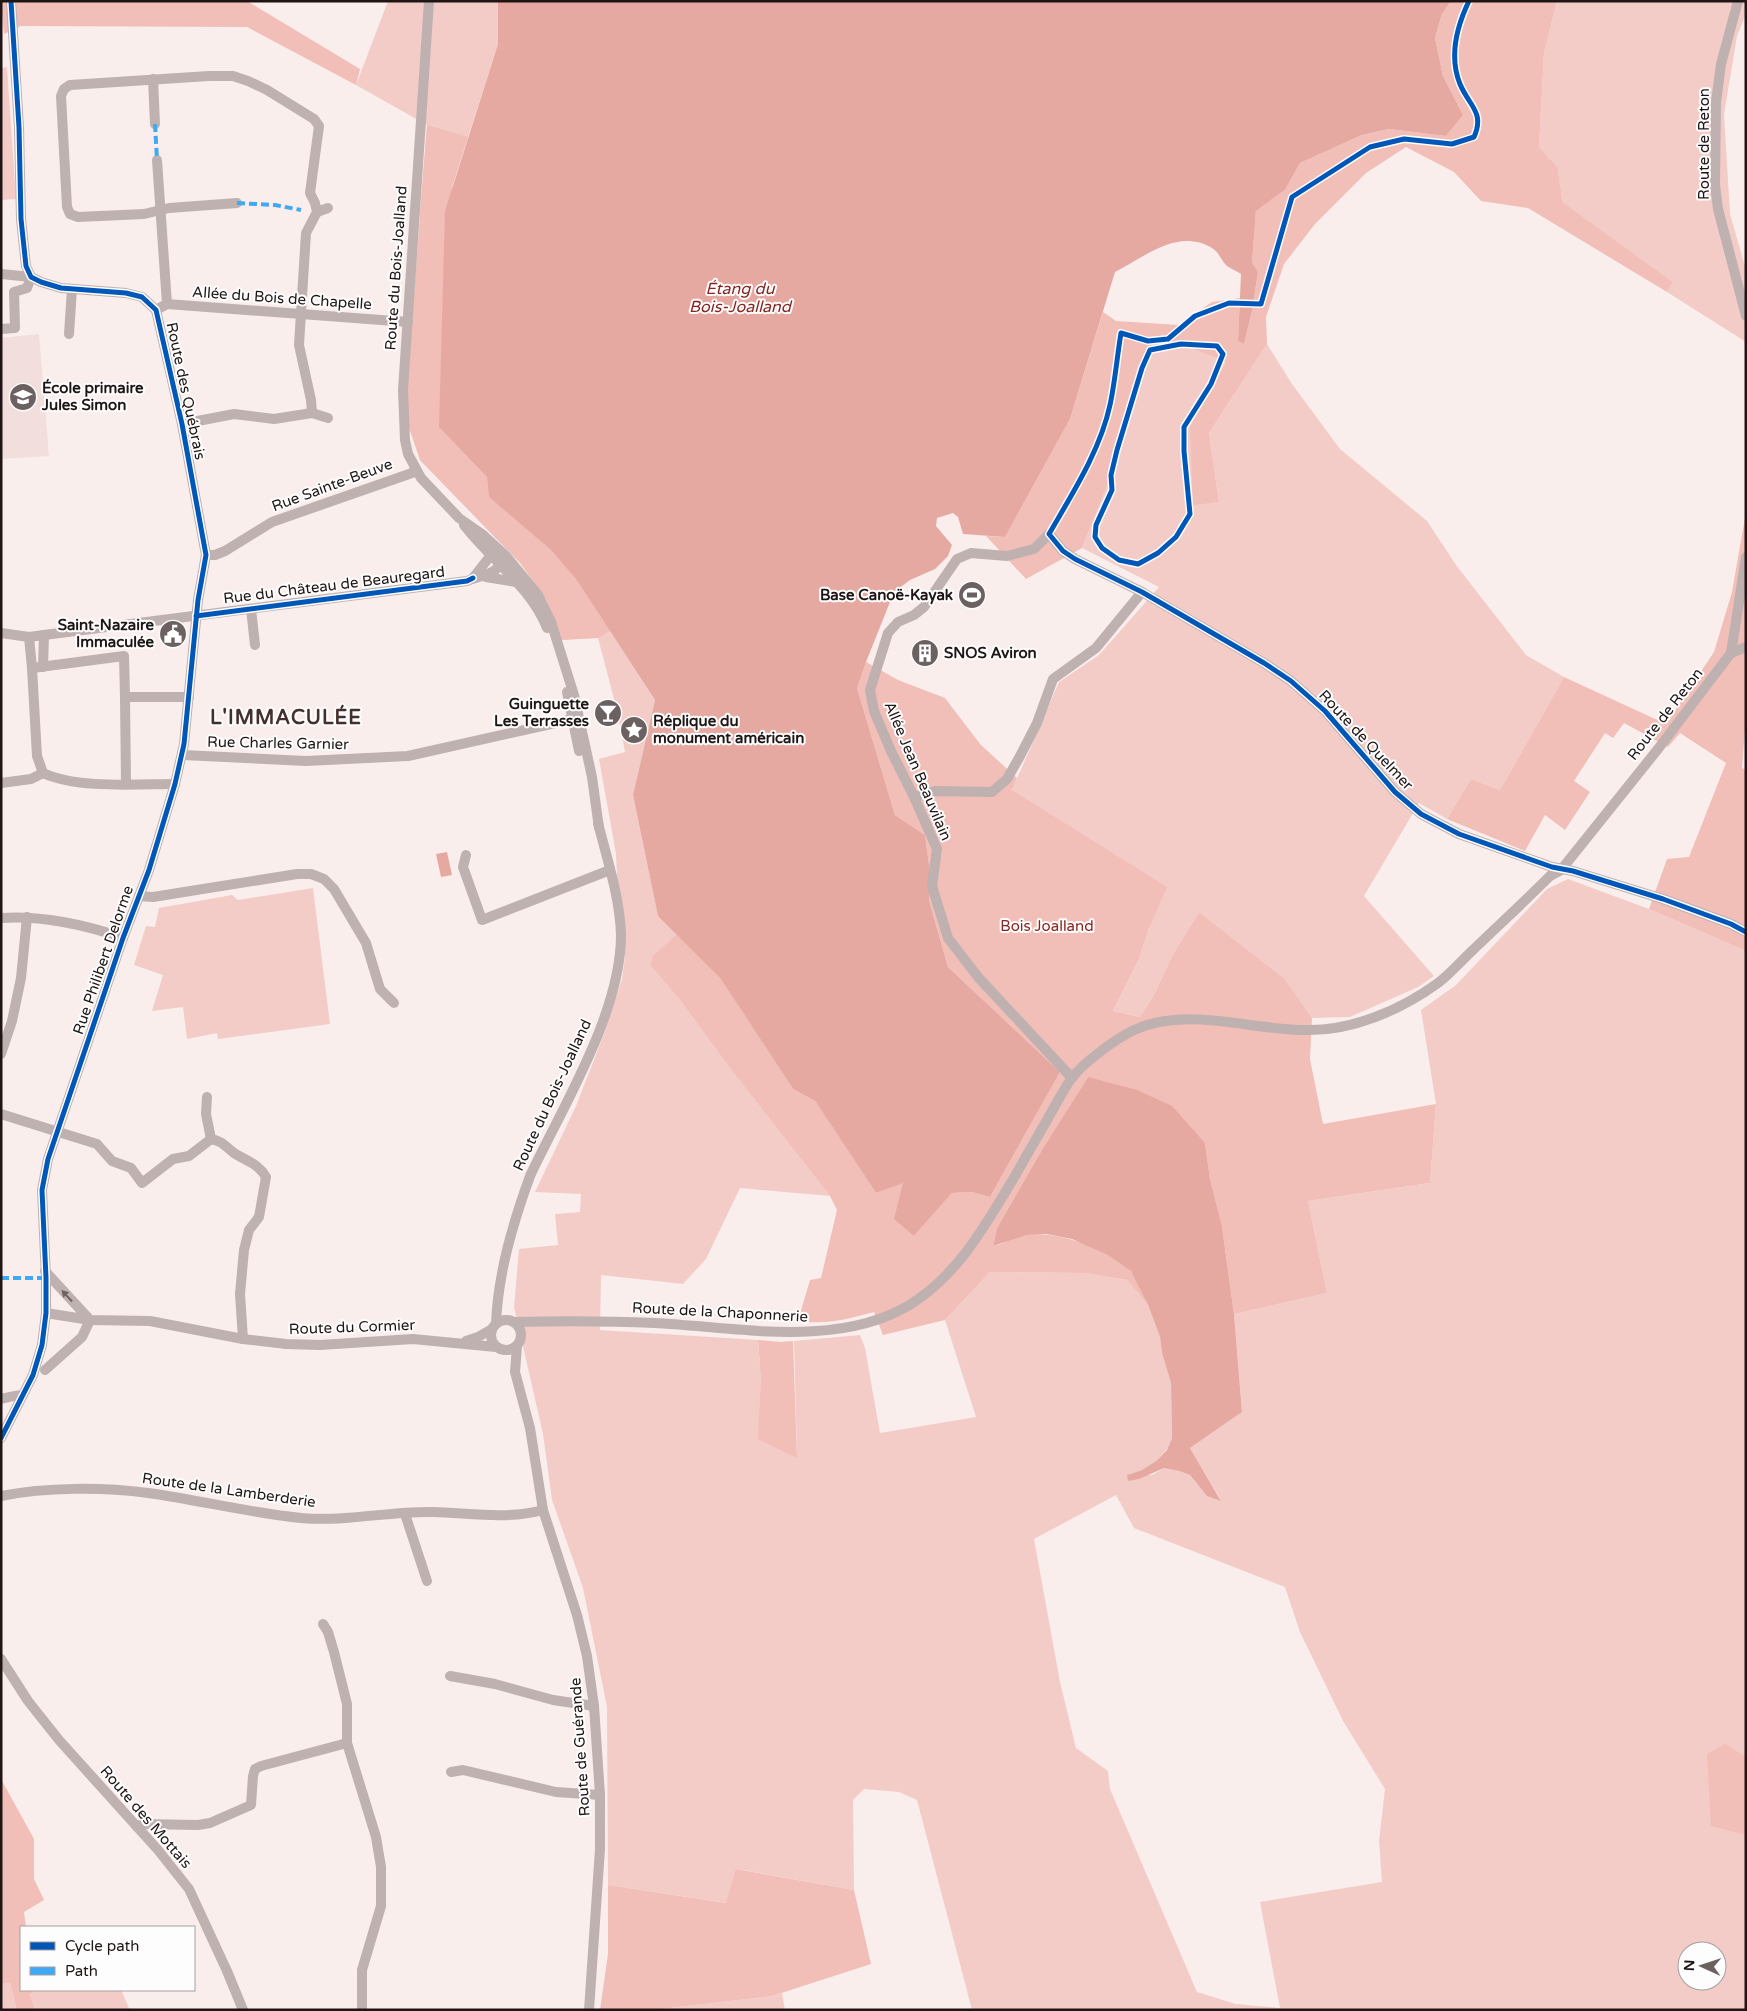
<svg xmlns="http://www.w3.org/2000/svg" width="1747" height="2011" viewBox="0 0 1747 2011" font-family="'Varela Round',sans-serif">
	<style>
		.built { fill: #f2dedc }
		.green { fill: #f3ccc7; fill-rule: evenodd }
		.forest { fill: #f1beb8 }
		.water { fill: #e6a9a1 }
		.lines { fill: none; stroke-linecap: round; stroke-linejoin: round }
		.minor { stroke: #beb1b0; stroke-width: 10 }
		.quiet { stroke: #3fa9f5; stroke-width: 4; stroke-dasharray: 8 4; stroke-linecap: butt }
		.cycleway-casing { stroke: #fdfdfd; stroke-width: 8 }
		.cycleway { stroke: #0057b8; stroke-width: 5 }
		.oneway { fill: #6e6362 }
		.labels { text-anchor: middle; stroke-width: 4; stroke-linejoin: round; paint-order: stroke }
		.street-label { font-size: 15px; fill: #1e1514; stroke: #fdfdfd }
		.poi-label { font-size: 15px; font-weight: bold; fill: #1e1514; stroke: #fdfdfd; text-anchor: start }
		.park-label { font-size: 15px; fill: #872521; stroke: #fdfdfd }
		.water-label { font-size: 16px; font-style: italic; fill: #862420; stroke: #fdfdfd }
		.district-label { font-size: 20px; font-weight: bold; letter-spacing: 1px; fill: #43302e; stroke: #fdfdfd }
	</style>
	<rect width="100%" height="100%" fill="#faeeed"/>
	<polygon class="built" points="39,334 49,456 1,459 1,338"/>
	<g class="green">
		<path d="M 388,1 L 498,1 L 498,44 L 452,187 L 576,579 L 655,700 L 633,795 L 658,915 L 720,978 L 653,957 L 650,965 L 680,1000 L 732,1071 L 830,1196 L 740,1188 L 706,1259 L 683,1284 L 601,1275 L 600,1330 L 758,1340 L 761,1381 L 797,1458 L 794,1341 L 860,1335 L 865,1348 L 880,1433 L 976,1417 L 945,1320 L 990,1272 L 1085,1273 L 1127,1280 L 1148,1305 L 1160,1337 L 1162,1353 L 1171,1383 L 1172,1438 L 1167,1449 L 1156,1461 L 1142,1470 L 1127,1475 L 1152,1475 L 1164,1468 L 1179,1471 L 1190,1475 L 1198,1485 L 1221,1500 L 1190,1448 L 1242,1412 L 1234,1314 L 1327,1293 L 1308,1201 L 1430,1183 L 1436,1104 L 1421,1010 L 1456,985 L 1547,889 L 1568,879 L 1649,909 L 1746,951 L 1746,2010 L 972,2010 L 917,1800 L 899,1792 L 864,1789 L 853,1800 L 854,1890 L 737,1869 L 727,1903 L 608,1885 L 607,1707 L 583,1588 L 552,1500 L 543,1434 L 514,1307 L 519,1249 L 558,1245 L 555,1214 L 580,1212 L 581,1194 L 535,1192 L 576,1106 L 604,1034 L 622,979 L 625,957 L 614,881 L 617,874 L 616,854 L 599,759 L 625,752 L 618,714 L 598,638 L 559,640 L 547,601 L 521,564 L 420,460 L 420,210 L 427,125 L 356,85 ZM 1116,1495 L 1134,1528 L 1285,1587 L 1300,1632 L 1343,1721 L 1385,1789 L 1379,1841 L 1382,1882 L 1260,1902 L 1280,2008 L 1236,2004 L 1197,1992 L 1110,1789 L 1108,1771 L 1076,1748 L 1060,1682 L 1034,1539 ZM 1687,1951 L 1717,1951 L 1717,1981 L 1687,1981 Z"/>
		<polygon points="1557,1 1746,1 1746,14 1737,36 1724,114 1730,214 1746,270 1746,342 1667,292 1673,282 1561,202 1558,168 1539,147 1544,53"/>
		<polygon points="7,67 16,199 1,200 1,68"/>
		<polygon points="1267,344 1292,384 1340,449 1427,521 1456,565 1526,655 1564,677 1500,790 1471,779 1447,819 1419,803 1364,896 1434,976 1418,987 1350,1017 1312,1018 1285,979 1199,912 1173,954 1155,993 1140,1017 1113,1011 1139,959 1149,928 1012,790 1059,682 1099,655 1159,587 1082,548 1115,466 1150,349 1183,345 1226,362 1190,426 1219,502 1209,433"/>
		<polygon points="313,888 330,1024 218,1039 217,1033 187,1039 183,1007 152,1011 163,975 134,965 146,926 155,927 159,908 232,895 238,900"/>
		<polygon points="10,1983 17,2010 1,2010 1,1984"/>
		<polygon points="36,1990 121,1990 130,2010 35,2010 30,1994"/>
		<polygon points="782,1993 785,2010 652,2010 772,1996"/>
	</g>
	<g class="forest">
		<polygon points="1,1 247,1 360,69 356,85 247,27 21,26 4,34"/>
		<polygon points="1451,1 1557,1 1544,53 1539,147 1558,168 1562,202 1673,282 1667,292 1528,208 1481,201 1454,172 1406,147 1366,173 1315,224 1284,264 1266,317 1267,344 1209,433 1219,502 1193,505 1190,426 1226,362 1183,345 1151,349 1115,466 1082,548 1026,579 986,536 1005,537 1070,419 1103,312 1116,321 1179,325 1212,302 1240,298 1238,341 1244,344 1252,311 1258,272 1252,262 1256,211 1285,190 1300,163 1362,135 1389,129 1446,136 1463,115 1443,76 1435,38 1442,14"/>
		<polygon points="427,125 468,137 452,187 439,427 487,477 489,497 551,550 576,579 610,631 598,638 559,640 547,601 521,564 420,460 408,425 408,372"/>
		<polygon points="1746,512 1746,716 1742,768 1746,770 1746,951 1649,909 1667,859 1689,857 1726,763 1680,733 1668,747 1624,723 1613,738 1605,733 1574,781 1590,792 1565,830 1545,815 1525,851 1447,819 1471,779 1500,790 1564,677 1666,724 1714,652 1732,592"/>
		<path d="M 866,662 L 898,680 L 945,698 L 980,744 L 1017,778 L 1012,790 L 1167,887 L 1149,928 L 1139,959 L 1113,1011 L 1140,1017 L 1155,993 L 1173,954 L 1199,912 L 1285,979 L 1312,1018 L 1310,1059 L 1323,1124 L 1436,1104 L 1430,1183 L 1308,1201 L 1327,1293 L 1234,1314 L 1222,1226 L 1210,1179 L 1205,1143 L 1088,1077 L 1043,1148 L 997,1228 L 993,1246 C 1004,1244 1015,1237 1026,1235 C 1055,1230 1111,1249 1130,1270 C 1138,1279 1143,1295 1148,1305 L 1127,1280 L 1085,1273 L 990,1272 L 945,1320 L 883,1335 L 874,1312 C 846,1319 828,1325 798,1321 L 810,1280 L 821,1278 L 837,1210 L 830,1196 L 732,1071 L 680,1000 L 650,965 L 653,956 L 677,934 L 720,978 L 793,1089 L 815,1101 L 876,1193 L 904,1182 L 914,1236 L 952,1193 L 972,1192 L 990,1197 L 1060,1072 L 948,967 L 929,900 L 929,864 L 925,835 L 895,815 L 857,688 Z"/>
		<polygon points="758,1340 780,1342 793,1341 797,1458 758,1439 761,1381"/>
		<polygon points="1725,1744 1746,1757 1746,1835 1711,1826 1707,1754"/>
		<polygon points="1,1779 34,1839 34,1879 44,1900 24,1912 26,1927 21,1927 21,1990 36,1990 30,1994 35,2010 17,2010 10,1983 1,1984"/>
		<polygon points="736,1869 854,1890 871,1964 772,1996 652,2010 600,2010 608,1954 608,1885 726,1903"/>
	</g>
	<g class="water">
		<path d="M 498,1 L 1451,1 L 1442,14 L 1435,38 L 1443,76 L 1463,115 L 1446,136 L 1389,129 L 1362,135 L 1300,163 L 1285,190 L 1256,211 L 1252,262 L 1258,272 L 1252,311 L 1244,344 L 1238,341 L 1241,274 C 1237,271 1231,269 1227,266 C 1221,261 1220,253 1212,248 C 1178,228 1146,256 1115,272 L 1070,419 L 1005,537 L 963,534 L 958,517 L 953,513 L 937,518 L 936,526 L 952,545 L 948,556 L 935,569 L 910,580 L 894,592 L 866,662 L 857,688 L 895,815 L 925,835 L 929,864 L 929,900 L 948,967 L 1060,1072 L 990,1197 L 972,1192 L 952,1193 L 914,1236 L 894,1219 L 903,1183 L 876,1193 L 815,1101 L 793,1089 L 720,978 L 658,916 L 633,795 L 655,700 L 576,579 L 551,550 L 489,497 L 487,477 L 439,427 L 445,211 L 498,44 Z"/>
		<polygon points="447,852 452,875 441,877 436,854"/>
		<polygon points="1088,1077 1137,1090 1172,1106 1205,1143 1210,1179 1222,1226 1227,1263 1234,1314 1242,1412 1190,1448 1221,1501 1207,1496 1190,1475 1179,1471 1164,1468 1139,1479 1128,1481 1127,1475 1142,1470 1156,1461 1167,1450 1172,1438 1171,1383 1162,1353 1160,1337 1148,1305 1131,1271 1108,1255 1072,1239 1046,1234 1027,1235 993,1246 997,1228 1043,1148"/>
	</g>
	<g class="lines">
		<g class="minor">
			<polyline points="429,1 403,390 405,440 408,454 421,478 459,518 482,534 506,556 538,595 551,622 574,695 592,777 599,828"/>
			<polyline points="1738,1 1721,64 1716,102 1715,185 1718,209 1746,316"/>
			<polyline points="153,79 155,124"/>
			<polyline points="157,160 167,304"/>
			<polyline points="317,212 328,208"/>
			<polyline points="1,274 31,277"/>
			<polyline points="156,310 167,304 408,322"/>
			<polyline points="1,329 15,328 14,292 27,288 31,277"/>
			<polyline points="69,334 72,289"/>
			<polyline points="312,413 328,418"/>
			<polyline points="182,424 234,414 274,419 312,413 311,400 299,345 306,233 317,212 315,203 310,193 319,126 314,119 267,90 248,81 233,76 209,76 70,85 64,89 61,96 67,207 70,214 78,217 144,214 169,208 237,203"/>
			<path d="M 464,525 C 489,558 532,588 547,628"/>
			<polyline points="206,555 215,555 225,551 272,522 412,473 415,469"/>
			<polyline points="486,577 516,582"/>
			<polyline points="473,578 491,555 496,555"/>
			<polyline points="251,609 255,645"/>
			<path d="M 1,633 L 29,637 L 44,635 L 467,581 C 483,574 493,577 504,560"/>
			<path d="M 29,637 L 32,668 L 37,756 L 43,773 C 77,789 137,784 175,784"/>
			<polyline points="1731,653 1746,647"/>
			<polyline points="43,667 44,635"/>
			<polyline points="32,668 124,656 125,697"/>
			<polyline points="567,692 579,751"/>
			<polyline points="183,755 306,761 408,756 578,718"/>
			<polyline points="1,783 31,779 43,773"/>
			<polyline points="126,783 125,697 189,697"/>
			<polyline points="914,797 935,791 992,792 1007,779 1019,758 1037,723 1053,679 1096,648 1142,592"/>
			<polyline points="466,855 463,867 482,920 610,870"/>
			<polyline points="139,896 153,897 297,874 311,874 324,879 334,889 366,943 380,989 394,1003"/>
			<path d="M 1,918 C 40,915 87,925 123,938"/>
			<polyline points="1,1054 12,1021 21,978 27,917"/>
			<polyline points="1072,1078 978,977 948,938 932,886 937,849 914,797 891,751 874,711 870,690 888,633 898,622 914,615 924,607 957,559 971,553 1007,556 1034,549 1049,534 1063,551 1075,559 1142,592 1264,663 1291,681 1325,711 1395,792 1421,814 1459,834 1552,867 1573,871 1663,899 1731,924 1746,932"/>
			<polyline points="207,1097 206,1114 211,1139"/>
			<path d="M 1,1114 L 97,1144 L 112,1161 L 131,1168 L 142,1183 L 173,1159 L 189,1156 L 211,1139 C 222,1141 225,1146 234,1153 C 246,1161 258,1163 266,1177 L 259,1217 L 249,1230 L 244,1250 L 240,1294 L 243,1339"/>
			<polyline points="46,1313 90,1320 150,1321 243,1339 286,1344 320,1345 413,1339 496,1347"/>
			<circle cx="506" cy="1335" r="15"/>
			<path d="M 513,1322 C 560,1321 608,1321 655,1323 C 735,1327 839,1349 911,1304 C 959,1274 986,1224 1015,1176 C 1027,1154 1040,1133 1052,1111 C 1058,1101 1064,1089 1071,1079 C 1083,1063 1115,1039 1134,1030 C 1188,1006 1249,1030 1306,1030 C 1352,1031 1401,1010 1438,983 C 1451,973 1462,960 1474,949 C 1499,925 1525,901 1550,876 L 1561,870 L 1658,749 L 1731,653 L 1746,557"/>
			<path d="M 496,1324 C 498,1273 513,1223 530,1176 C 563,1106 621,1013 621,935 C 620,898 607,859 598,823"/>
			<polyline points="466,1341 478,1337 492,1329"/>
			<polyline points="517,1346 515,1372 530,1428 543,1510 577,1615 587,1656 594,1706 600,1795 600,1849 589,2010"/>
			<polyline points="45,1370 82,1337 90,1320 45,1271"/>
			<polyline points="1,1399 14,1396 23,1395"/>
			<polyline points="1,1438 33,1375 42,1345 46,1313 46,1278 42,1190 48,1159 123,938 149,870 175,784 184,744 198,600 206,555 182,424 156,310 142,297 126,293 61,288 41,282 31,277 26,266 21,219 19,127 11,1"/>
			<path d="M 1,1496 C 46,1487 103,1487 148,1493 C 199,1500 250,1513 301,1518 C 345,1522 390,1511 433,1512 C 470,1513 506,1520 543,1510"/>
			<polyline points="405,1514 427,1581"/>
			<polyline points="323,1624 328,1632 334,1652 347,1704 347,1743 376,1837 381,1867 381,1906 362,1970 362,2010"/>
			<polyline points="1,1659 28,1701 59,1740 158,1850 189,1889 227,1971 243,2010"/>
			<polyline points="450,1676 495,1684 553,1700 594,1706"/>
			<polyline points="451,1772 463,1770 556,1792 600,1795"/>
			<polyline points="137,1827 142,1824 198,1825 210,1823 251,1805 253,1776 255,1769 261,1766 347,1743"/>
		</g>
		<g class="quiet">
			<polyline points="155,124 157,160"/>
			<polyline points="237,203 275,205 301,210"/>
			<polyline points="1,1278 46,1278"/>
		</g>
		<g class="cycleway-casing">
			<g id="cycleway">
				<path d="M 1469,1 C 1457,26 1449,57 1460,84 C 1469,106 1485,112 1474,137 L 1452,144 L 1404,139 L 1370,147 L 1292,197 L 1261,304 L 1229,303 L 1195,316 L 1168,339 L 1148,341 L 1121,333 C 1117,357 1115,382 1110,405 C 1100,451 1072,494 1049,534 L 1063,551 L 1075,559 L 1142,592 L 1264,663 L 1291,681 L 1325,711 L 1395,792 L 1421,814 L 1459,834 L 1552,867 L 1573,871 L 1663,899 L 1731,924 L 1746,932"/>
				<polygon points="1181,344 1217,346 1223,354 1211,384 1184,427 1184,451 1190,514 1176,537 1158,553 1138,564 1119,560 1102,548 1095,537 1096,525 1112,490 1111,475 1117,450 1142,368 1150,350"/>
				<polyline points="196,616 467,581 473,578"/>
				<polyline points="1,1438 33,1375 42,1345 46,1313 46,1278 42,1190 48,1159 123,938 149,870 175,784 184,744 198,600 206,555 182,424 156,310 142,297 126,293 61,288 41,282 31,277 26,266 21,219 19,127 11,1"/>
			</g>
		</g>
		<use href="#cycleway" class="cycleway"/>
	</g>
	<defs><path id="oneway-solid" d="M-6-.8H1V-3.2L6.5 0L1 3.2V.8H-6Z" transform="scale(1.25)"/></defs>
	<use class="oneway" href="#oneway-solid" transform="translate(67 1296) rotate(-133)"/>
	<defs>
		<g id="school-disc" transform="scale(1.4375)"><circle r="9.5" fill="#6b6160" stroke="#fdfdfd"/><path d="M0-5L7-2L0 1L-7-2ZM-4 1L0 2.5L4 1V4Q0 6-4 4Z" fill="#fff"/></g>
		<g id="stadium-disc" transform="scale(1.4375)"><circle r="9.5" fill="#6b6160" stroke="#fdfdfd"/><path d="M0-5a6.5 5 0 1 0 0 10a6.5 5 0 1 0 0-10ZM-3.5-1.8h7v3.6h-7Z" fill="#fff"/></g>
		<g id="civic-disc" transform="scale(1.4375)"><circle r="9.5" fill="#6b6160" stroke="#fdfdfd"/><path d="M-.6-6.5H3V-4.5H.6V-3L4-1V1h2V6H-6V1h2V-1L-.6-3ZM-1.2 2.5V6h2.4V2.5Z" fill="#fff"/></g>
		<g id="building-disc" transform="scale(1.4375)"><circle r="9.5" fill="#6b6160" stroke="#fdfdfd"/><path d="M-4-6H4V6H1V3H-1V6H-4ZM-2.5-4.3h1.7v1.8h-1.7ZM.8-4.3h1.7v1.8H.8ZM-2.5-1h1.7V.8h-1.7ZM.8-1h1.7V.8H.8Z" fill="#fff"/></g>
		<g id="bar-disc" transform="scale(1.4375)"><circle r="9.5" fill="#6b6160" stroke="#fdfdfd"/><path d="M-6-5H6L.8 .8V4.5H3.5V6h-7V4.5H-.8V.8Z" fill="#fff"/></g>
		<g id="sight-disc" transform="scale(1.4375)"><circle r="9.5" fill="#6b6160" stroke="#fdfdfd"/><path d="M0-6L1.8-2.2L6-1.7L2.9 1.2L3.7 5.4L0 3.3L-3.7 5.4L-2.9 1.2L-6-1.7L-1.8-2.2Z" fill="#fff"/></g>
	</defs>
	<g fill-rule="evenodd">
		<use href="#school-disc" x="23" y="397"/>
		<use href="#stadium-disc" x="972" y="595"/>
		<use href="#civic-disc" x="173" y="634"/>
		<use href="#building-disc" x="925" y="653"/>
		<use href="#bar-disc" x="608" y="713"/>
		<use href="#sight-disc" x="634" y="730"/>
	</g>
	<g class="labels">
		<g class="street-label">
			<text transform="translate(1704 144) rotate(-90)" y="5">Route de Reton</text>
			<text transform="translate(396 268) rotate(-86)" y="5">Route du Bois-Joalland</text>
			<text transform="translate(282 298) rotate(4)" y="5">Allée du Bois de Chapelle</text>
			<text transform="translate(186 391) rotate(78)" y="5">Route des Québrais</text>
			<text transform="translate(332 485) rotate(-20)" y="5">Rue Sainte-Beuve</text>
			<text transform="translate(334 585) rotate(-7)" y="5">Rue du Château de Beauregard</text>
			<text transform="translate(1665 714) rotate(-52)" y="5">Route de Reton</text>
			<text transform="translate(1366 740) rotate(47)" y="5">Route de Quelmer</text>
			<text transform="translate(278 743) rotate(1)" y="5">Rue Charles Garnier</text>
			<text transform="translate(918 771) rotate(67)" y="5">Allée Jean Beauvilain</text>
			<text transform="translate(103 960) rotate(-71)" y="5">Rue Philibert Delorme</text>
			<text transform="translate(552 1095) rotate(-65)" y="5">Route du Bois-Joalland</text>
			<text transform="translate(720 1312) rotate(3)" y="5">Route de la Chaponnerie</text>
			<text transform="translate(352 1327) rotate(-2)" y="5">Route du Cormier</text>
			<text transform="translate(229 1490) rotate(8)" y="5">Route de la Lamberderie</text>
			<text transform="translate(580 1747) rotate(-94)" y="5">Route de Guérande</text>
			<text transform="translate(146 1817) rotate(49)" y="5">Route des Mottais</text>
		</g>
		<g class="poi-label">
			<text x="42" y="393">École primaire<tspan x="42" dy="17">Jules Simon</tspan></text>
			<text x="953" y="600" text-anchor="end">Base Canoë-Kayak</text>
			<text x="154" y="630" text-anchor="end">Saint-Nazaire<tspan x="154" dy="17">Immaculée</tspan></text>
			<text x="944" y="658">SNOS Aviron</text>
			<text x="589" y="709" text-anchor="end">Guinguette<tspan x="589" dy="17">Les Terrasses</tspan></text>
			<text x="653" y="726">Réplique du<tspan x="653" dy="17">monument américain</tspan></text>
		</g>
		<g class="park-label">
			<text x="1047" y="931">Bois Joalland</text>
		</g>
		<g class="water-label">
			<text x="740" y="294">Étang du<tspan x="740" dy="18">Bois-Joalland</tspan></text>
		</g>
		<g class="district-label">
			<text x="286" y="724">L'IMMACULÉE</text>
		</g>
	</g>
	<rect width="1747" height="2011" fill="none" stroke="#1e1514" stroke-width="5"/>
	<rect x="20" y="1926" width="175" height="65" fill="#fdfdfd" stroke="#a4a0a0"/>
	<rect x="30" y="1942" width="25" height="8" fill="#0057b8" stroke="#a4a0a0"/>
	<text x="65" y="1951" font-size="15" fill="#1e1514">Cycle path</text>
	<rect x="30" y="1967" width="25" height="8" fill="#3fa9f5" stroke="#a4a0a0"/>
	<text x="65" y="1976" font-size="15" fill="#1e1514">Path</text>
	<g transform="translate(1702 1966) rotate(273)"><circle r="24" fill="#fdfdfd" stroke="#a4a0a0"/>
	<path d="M0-4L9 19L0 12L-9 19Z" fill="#6b6160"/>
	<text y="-8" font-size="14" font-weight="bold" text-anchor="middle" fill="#1e1514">N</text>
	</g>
</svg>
